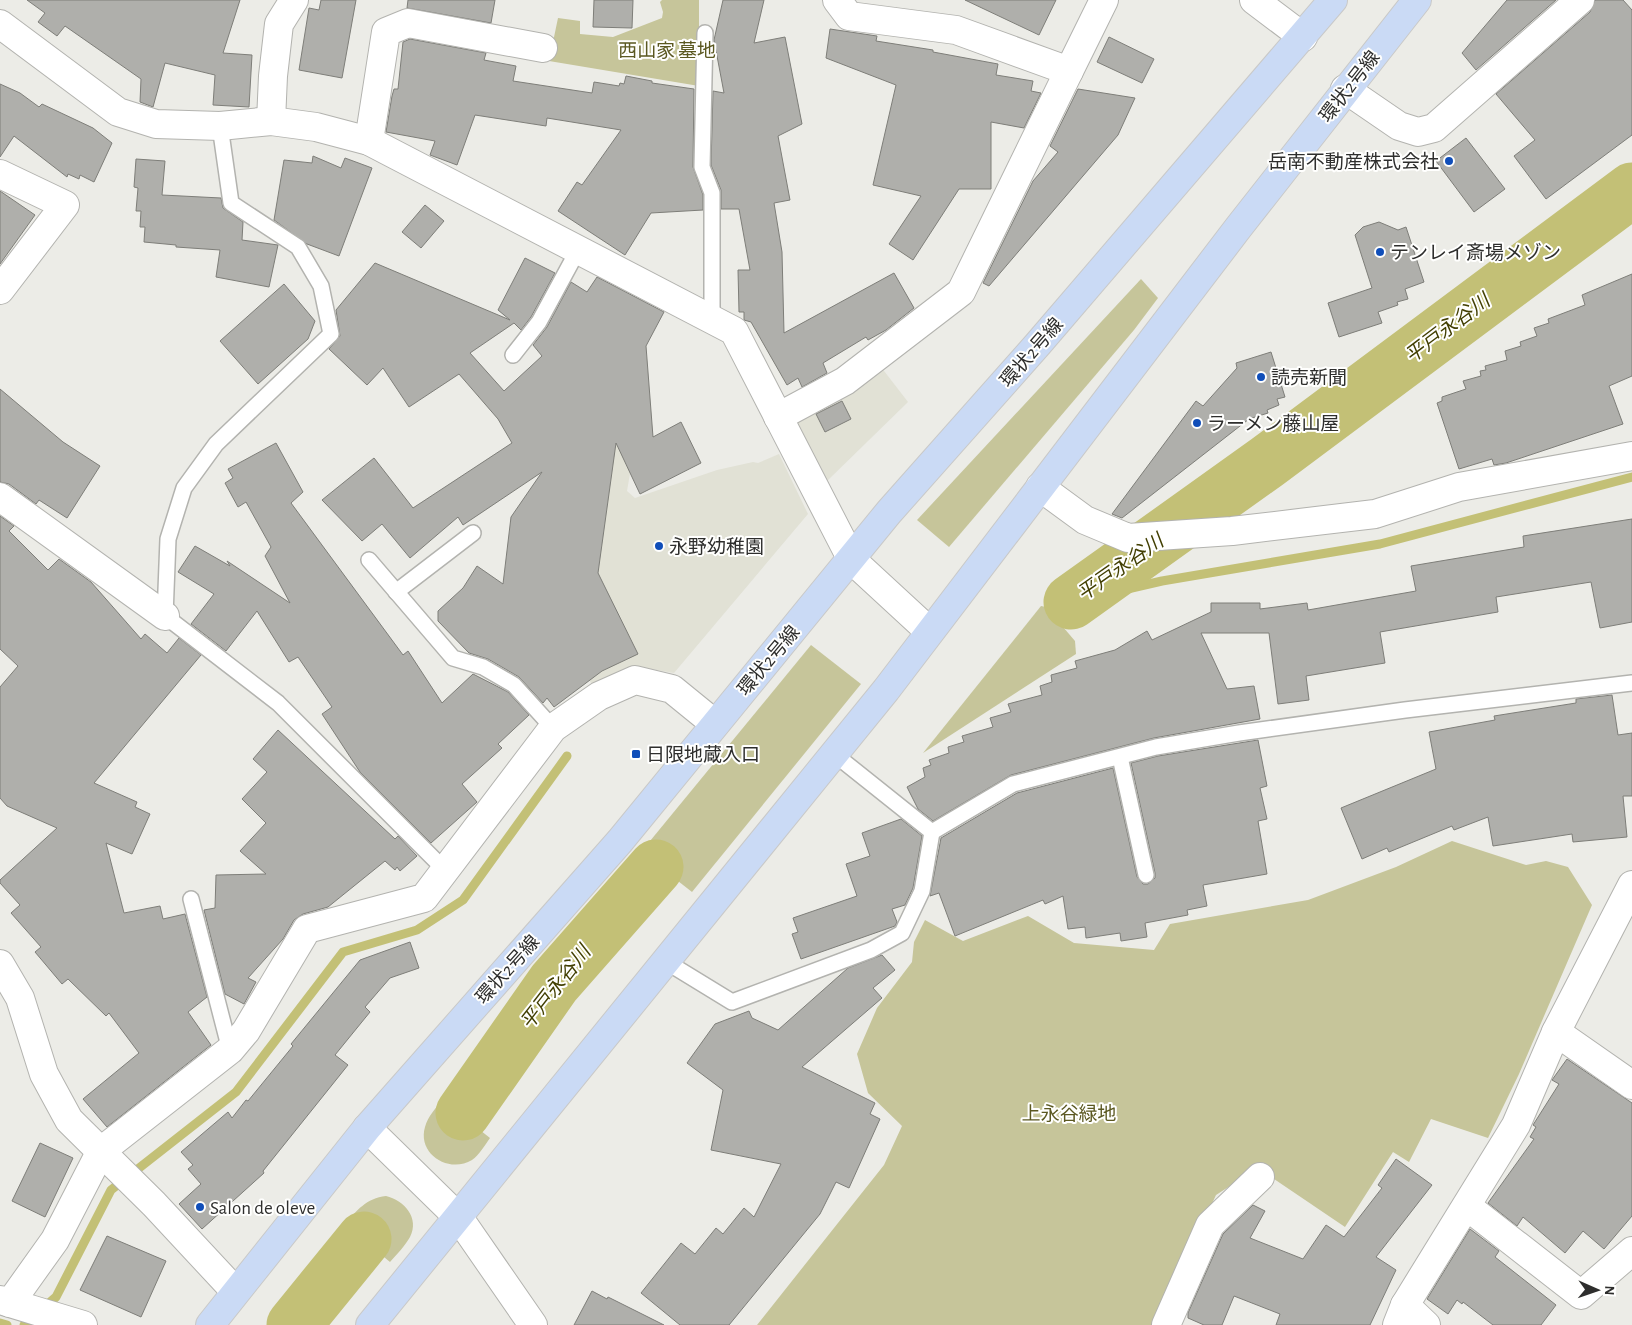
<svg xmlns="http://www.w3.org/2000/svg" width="1632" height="1325" viewBox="0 0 1632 1325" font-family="'Alegreya Sans','Noto Sans JP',sans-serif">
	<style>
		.built { fill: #e1e1d5 }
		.green { fill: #c6c59a }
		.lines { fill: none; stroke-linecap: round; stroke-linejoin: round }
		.stream { stroke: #c3c076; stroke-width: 9 }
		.river { stroke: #c3c076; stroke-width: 55 }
		.building { fill: #afafab; stroke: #7e7e79 }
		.service-casing { stroke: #b3b3af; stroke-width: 18 }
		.minor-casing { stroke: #b3b3af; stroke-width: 30 }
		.tertiary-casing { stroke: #b3b3af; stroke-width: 30 }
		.primary-casing { stroke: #c9c9c8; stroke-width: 30 }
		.service { stroke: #fff; stroke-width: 15 }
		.minor { stroke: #fff; stroke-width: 28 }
		.tertiary { stroke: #fff; stroke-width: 28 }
		.primary { stroke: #cadaf5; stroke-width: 28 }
		.poi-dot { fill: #104eb9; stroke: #fffffe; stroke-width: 2 }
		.labels { text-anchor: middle; stroke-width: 4; stroke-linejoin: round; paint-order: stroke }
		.park-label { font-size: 19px; fill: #5b5821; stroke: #fffffe }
		.street-label { font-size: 19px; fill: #2e2e2d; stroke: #fffffe }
		.poi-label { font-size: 19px; fill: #2e2e2d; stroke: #fffffe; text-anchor: start }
		.water-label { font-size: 20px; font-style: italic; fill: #423f02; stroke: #fffffe }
	</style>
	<rect width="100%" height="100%" fill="#ecece7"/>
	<g class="built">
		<polygon points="881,367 908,402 826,482 795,417"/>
		<polygon points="552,435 636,439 627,491 635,498 717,470 753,462 758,463 779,454 808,514 674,673 645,668 623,669 594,689 561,623"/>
	</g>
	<g class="green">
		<polygon points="662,0 699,0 699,86 549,61 558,18 580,21 580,34 613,37 662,18 663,12 660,2"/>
		<polygon points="1141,279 1158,298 1134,330 949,547 917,520"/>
		<polygon points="1041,606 1046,607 1075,641 1076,654 923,753"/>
		<polygon points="811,645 861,684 692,892 641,852"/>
		<polygon points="1452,841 1526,865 1546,861 1568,867 1592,905 1519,1074 1488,1138 1431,1119 1409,1162 1393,1152 1345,1227 1258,1168 1216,1195 1167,1300 1158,1325 757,1325 884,1165 902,1126 868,1093 857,1054 877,1008 912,962 914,942 925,920 963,941 1028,916 1074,943 1154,950 1170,924 1308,900 1396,867"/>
		<path d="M 442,1100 L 490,1138 C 485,1145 479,1155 472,1160 C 449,1174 417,1154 425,1127 C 428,1116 436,1108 442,1100 Z"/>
		<path d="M 386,1196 C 404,1200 420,1218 410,1237 C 405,1246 397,1254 390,1262 L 344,1224 C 357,1211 366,1198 386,1196 Z"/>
	</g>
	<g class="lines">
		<g class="stream">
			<polyline points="1071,602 1162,581 1380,544 1632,477"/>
			<polyline points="0,1323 7,1325"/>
			<polyline points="24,1325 56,1297 111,1190 236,1092 343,952 417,930 463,900 567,756"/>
		</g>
		<g class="river">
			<polyline points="1071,602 1267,462 1632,190"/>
			<polyline points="463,1113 554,983 656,867"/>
			<polyline points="294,1325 364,1239"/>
		</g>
	</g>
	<g class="building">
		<polygon points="27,0 240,0 223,53 252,55 249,107 213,105 215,75 165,63 153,107 140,102 141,79 65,26 57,36 38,22 45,13"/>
		<polygon points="321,0 356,0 342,78 299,70 309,8 319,10"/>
		<polygon points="408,0 495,0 491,23 407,8"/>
		<polygon points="594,0 633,0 632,28 593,27"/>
		<polygon points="723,0 764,0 754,43 785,37 802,124 778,136 790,200 774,203 782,252 784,333 894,273 914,308 886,330 868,340 866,337 823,363 827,373 802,387 798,378 787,385 751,322 744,320 744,312 739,312 738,270 750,270 739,209 721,209 721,190 711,165 713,91 724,93 714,40"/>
		<polygon points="965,0 1056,0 1039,35"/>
		<polygon points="1507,0 1556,0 1476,70 1462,53"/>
		<polygon points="1595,0 1623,0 1632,10 1632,135 1546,199 1514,156 1535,140 1496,94 1590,12"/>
		<polygon points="830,29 877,36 876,41 933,50 933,52 998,64 996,75 1033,81 1031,91 1041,93 1024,128 991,122 991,189 959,189 913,260 889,244 921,196 873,185 896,85 826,58"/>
		<polygon points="1109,37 1154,59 1142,83 1097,62"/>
		<polygon points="410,39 486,53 484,60 516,66 513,81 592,93 594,82 619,86 620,83 624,84 626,76 652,81 652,83 694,89 693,167 703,195 703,210 651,213 625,255 558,211 577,182 582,185 621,130 547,118 546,126 475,115 457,165 430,155 435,141 386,132 392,96 394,89 398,89 403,42"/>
		<polygon points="0,84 20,93 39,107 42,104 93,128 112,143 94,182 80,175 79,179 68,174 67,177 14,136 0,157"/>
		<polygon points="1078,89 1135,98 1118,135 989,286 983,283 1033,181 1058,152 1050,146"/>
		<polygon points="1466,138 1505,189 1474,212 1436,161"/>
		<polygon points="313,156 341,168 345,158 372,168 339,256 307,244 274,220 284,160 312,163"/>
		<polygon points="136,159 165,161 162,195 221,198 223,208 243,222 242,240 278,245 269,287 216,277 220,250 176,247 176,245 144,242 145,227 140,227 141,211 136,211 138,188 134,187"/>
		<polygon points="0,191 35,215 0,264"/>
		<polygon points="425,205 444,221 421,248 402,232"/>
		<polygon points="1379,222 1398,230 1406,227 1424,282 1405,289 1408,299 1397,302 1398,305 1378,312 1382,323 1339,337 1328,303 1372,288 1355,235 1363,227"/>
		<polygon points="525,258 555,273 531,317 521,330 514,323 470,353 504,391 542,356 533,345 547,327 571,282 587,292 597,277 664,312 646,346 653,437 681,422 701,463 640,494 616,443 598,573 638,654 602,671 554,707 547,698 543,703 519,677 488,659 469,653 438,621 438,611 463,588 477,566 503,584 511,517 542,472 463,525 458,517 410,558 382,524 362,541 322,500 374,458 413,508 512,443 498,419 459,374 409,407 383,368 367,385 329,349 340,336 336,310 375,263 510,320 498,310"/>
		<polygon points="1632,274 1632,376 1609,386 1623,424 1506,463 1494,465 1492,459 1459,469 1437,403 1442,401 1442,397 1466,389 1463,381 1481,376 1480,371 1486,370 1485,366 1507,360 1505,351 1521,346 1520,342 1537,336 1534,328 1549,323 1548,319 1585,305 1582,295"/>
		<polygon points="284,284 315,321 308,339 258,384 220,341"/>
		<polygon points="1271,352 1285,397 1277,399 1279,405 1267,410 1268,413 1249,419 1122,518 1112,514 1196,401 1203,406 1237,368 1236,363"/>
		<polygon points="0,389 63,442 100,466 67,518 39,500 36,504 9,484 0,482"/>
		<polygon points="842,401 851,419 825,432 816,414"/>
		<polygon points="276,443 303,492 291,503 403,655 408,651 442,703 473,674 508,692 529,715 498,744 502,748 462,784 477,802 431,843 360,772 322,714 332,707 298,657 289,662 257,611 226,651 191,624 214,594 178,572 195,546 230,566 227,561 290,603 265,556 271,547 246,502 238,507 225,483 233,478 228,469"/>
		<polygon points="0,516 14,526 9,531 48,570 59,559 91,582 141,639 145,634 167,653 179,638 201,655 94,783 137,802 135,807 150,814 132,854 106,843 124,913 160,906 163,919 185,914 207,997 188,1012 211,1045 107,1127 83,1099 139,1053 109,1013 106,1016 68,979 62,984 35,952 41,947 11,913 20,905 0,883 0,880 57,828 7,806 0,798 0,687 18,666 0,649"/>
		<polygon points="1632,519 1632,622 1600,628 1591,582 1496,597 1498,612 1380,632 1385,663 1306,676 1309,700 1278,704 1269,633 1201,633 1227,689 1254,686 1260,719 1154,738 1011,775 933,821 918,809 907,787 925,777 923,768 931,765 929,760 949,753 948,747 964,742 962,736 993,727 990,718 1011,712 1008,704 1042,695 1040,686 1052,682 1051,675 1077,668 1075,661 1115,650 1147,631 1152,640 1211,612 1211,603 1260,603 1260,609 1307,603 1308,610 1416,591 1411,566 1524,547 1523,536"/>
		<polygon points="1612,695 1618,735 1632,733 1632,796 1623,796 1627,837 1573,842 1572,834 1493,846 1488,817 1454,830 1452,826 1389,852 1387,848 1362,859 1341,808 1436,769 1429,732 1495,720 1494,716 1576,703 1576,699"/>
		<polygon points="278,730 395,839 398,836 417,856 400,871 397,867 395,870 385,861 328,907 303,914 294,920 283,939 248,978 256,982 244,1004 225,994 204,910 215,908 216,875 266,874 240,851 266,823 242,799 267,772 253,759"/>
		<polygon points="1258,740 1267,786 1260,788 1267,819 1258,821 1267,874 1203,885 1207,906 1187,910 1188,915 1145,923 1147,937 1121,941 1120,933 1086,938 1085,927 1068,929 1063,896 1045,904 1043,900 955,936 939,893 930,896 941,838 1017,793 1113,768 1137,877 1143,884 1148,884 1155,878 1155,873 1131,763 1158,756"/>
		<polygon points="901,819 922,836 913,888 905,905 892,909 897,922 895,926 801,959 792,934 798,932 793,918 857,896 846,864 870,856 862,833"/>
		<polygon points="410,942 419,968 390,978 365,1007 370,1012 335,1055 348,1065 263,1171 264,1173 202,1229 179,1204 201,1184 188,1169 193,1165 181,1152 228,1112 232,1118 246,1100 248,1101 293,1046 291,1044 360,960"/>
		<polygon points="882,955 895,970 873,988 882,998 802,1067 875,1103 870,1114 880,1119 849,1188 836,1182 820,1214 729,1325 680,1325 641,1293 681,1243 695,1254 716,1228 723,1234 744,1208 754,1217 781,1164 711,1150 723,1090 687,1063 715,1024 749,1011 752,1018 778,1030 848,968"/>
		<polygon points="1567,1059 1632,1103 1632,1216 1604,1249 1583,1231 1565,1253 1523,1217 1517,1226 1488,1203 1534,1139 1530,1137 1536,1127 1533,1125 1559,1084 1552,1080"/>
		<polygon points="40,1143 73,1158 45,1217 12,1201"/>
		<polygon points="1396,1159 1432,1185 1376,1257 1396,1270 1370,1325 1276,1325 1280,1314 1234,1296 1222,1325 1204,1325 1188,1318 1188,1313 1223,1234 1253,1205 1265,1211 1250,1238 1303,1259 1326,1225 1344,1237 1382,1188 1378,1185"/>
		<polygon points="1470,1229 1499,1251 1495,1257 1556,1305 1541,1325 1493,1325 1463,1302 1462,1304 1457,1300 1448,1314 1427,1299"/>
		<polygon points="107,1236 166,1261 141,1317 80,1290"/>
		<polygon points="592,1291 607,1299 608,1297 664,1325 574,1325"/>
	</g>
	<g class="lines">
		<g class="service-casing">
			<g id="service">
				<polyline points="705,33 702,167 712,193 712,320"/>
				<polyline points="220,126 231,203 298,247 321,286 331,334 216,444 184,488 168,539 165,616 278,703 445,870"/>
				<polyline points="513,355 539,322 578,250"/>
				<polyline points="369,560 453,658 483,667 514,685 553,728"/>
				<polyline points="396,592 473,533"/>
				<polyline points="833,753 932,832 1013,784 1156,747 1239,733 1405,710 1632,683"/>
				<polyline points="1120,757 1146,875"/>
				<polyline points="191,899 230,1050"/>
				<polyline points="665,961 732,1002 871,950 902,933 922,891 932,832"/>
			</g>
		</g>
		<g class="minor-casing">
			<g id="minor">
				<polyline points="1254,0 1303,37"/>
				<polyline points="1069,71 1104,0"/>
				<polyline points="271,121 273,76 279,24 294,0"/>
				<polyline points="369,141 386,32 408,23 543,48"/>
				<polyline points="0,174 65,205 0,290"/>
				<polyline points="778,417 845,381 961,292 1069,71 956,30 849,16 837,0"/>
				<polyline points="1040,487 1085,520 1128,538 1232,531 1375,514 1459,487 1632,456"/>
				<polyline points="0,497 165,616"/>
				<polyline points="1556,1032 1632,1085"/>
				<polyline points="1468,1207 1581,1295 1632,1251"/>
				<polyline points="0,1300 83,1325"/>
				<polyline points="10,1303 55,1240 101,1151 230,1050 246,1031 307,929 424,898 553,728 599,696 635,680 672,689 715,724"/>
				<polyline points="1405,1305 1426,1325"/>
				<polyline points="1166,1325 1210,1225 1260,1177"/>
				<polyline points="1397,1325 1405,1305 1516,1125 1556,1032 1632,885"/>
			</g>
		</g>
		<g class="tertiary-casing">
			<g id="tertiary">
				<polyline points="0,24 118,112 156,124 220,126 271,121 316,127 369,141 734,331 852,560 929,631"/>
				<polyline points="1345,89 1399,126 1418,132 1434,128 1580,0"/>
				<polyline points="0,964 20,998 44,1074 69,1120 154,1204 235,1291"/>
				<polyline points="367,1128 459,1218 533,1325"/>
			</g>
		</g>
		<g class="primary-casing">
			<g id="primary">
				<polyline points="210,1325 367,1128 620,841 889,512 1038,344 1333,0"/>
				<polyline points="370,1325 886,690 1238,228 1417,0"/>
			</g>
		</g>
		<use href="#service" class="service"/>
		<use href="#minor" class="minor"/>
		<use href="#tertiary" class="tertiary"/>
		<use href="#primary" class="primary"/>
	</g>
	<g class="poi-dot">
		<circle cx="1449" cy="161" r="5"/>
		<circle cx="1380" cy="252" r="5"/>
		<circle cx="1261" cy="377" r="5"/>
		<circle cx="1197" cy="423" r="5"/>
		<circle cx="659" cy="546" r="5"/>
		<rect x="631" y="749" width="10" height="10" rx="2.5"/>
		<circle cx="200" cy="1207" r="5"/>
	</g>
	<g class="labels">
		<g class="park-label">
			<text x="667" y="57">西山家 墓地</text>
			<text x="1069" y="1120">上永谷緑地</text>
		</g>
		<g class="street-label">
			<text transform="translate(1349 86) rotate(-52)" y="7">環状2号線</text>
			<text transform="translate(1031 352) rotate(-49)" y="7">環状2号線</text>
			<text transform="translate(768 660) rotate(-50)" y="7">環状2号線</text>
			<text transform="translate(507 969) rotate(-48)" y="7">環状2号線</text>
		</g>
		<g class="poi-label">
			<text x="1439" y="168" text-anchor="end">岳南不動産株式会社</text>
			<text x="1390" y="259">テンレイ斎場メゾン</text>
			<text x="1271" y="384">読売新聞</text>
			<text x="1207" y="430">ラーメン藤山屋</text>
			<text x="669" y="553">永野幼稚園</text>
			<text x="646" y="761">日限地蔵入口</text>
			<text x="210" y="1214">Salon de oleve</text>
		</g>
		<g class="water-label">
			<text transform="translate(1447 328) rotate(-37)" y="7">平戸永谷川</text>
			<text transform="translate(1120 567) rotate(-35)" y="7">平戸永谷川</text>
			<text transform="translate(555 987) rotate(-52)" y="7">平戸永谷川</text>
		</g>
	</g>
	<g transform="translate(1597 1290) rotate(92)" stroke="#fffffe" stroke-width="4" paint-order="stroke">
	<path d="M0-4L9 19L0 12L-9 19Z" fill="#2e2e2d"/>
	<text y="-8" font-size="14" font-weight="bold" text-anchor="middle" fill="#2e2e2d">N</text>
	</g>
</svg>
